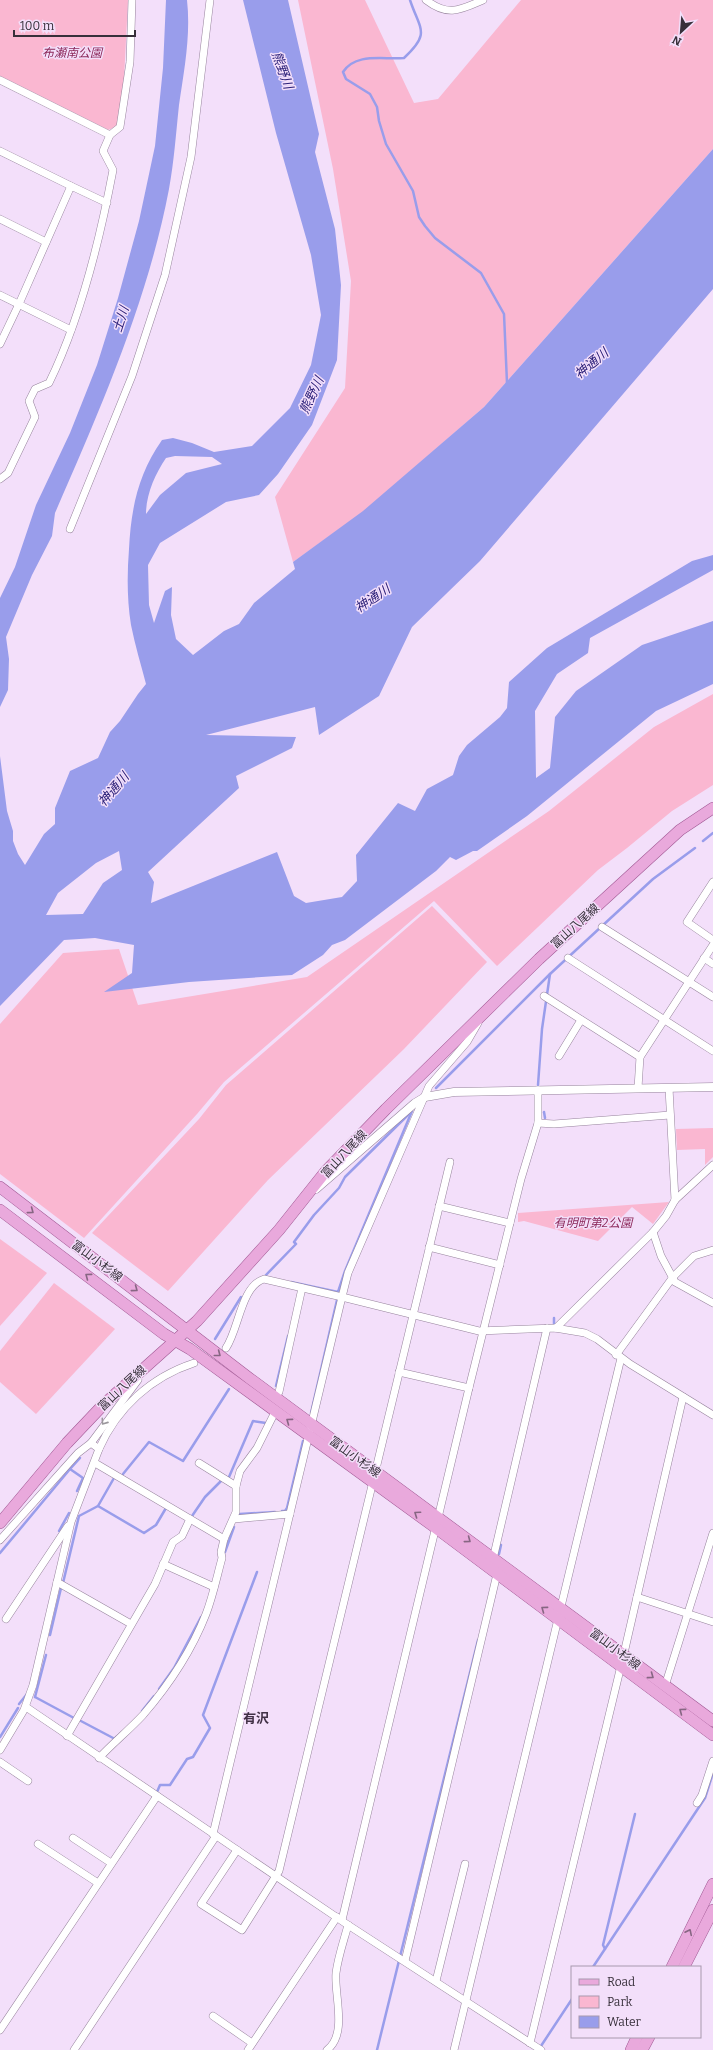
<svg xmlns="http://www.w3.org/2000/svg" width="713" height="2050" viewBox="0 0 713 2050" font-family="Bitter,'Noto Sans JP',serif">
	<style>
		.green { fill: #fab7d1 }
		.water { fill: #999deb; fill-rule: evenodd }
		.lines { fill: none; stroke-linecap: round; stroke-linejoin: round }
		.stream { stroke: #999deb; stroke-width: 2.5 }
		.minor-casing { stroke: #97849d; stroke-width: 8 }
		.tertiary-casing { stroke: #97849d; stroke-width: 9 }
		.primary-casing { stroke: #a15994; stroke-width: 12 }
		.minor { stroke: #fff; stroke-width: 7 }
		.tertiary { stroke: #fff; stroke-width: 8 }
		.primary { stroke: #e9a9dc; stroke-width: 11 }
		.oneway { stroke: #876683 }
		.oneway2 { stroke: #9b979c }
		.labels { text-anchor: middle; stroke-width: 3; stroke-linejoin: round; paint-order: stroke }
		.park-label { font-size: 12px; font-style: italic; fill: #8c285a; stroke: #f3dffa }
		.street-label { font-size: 12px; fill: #372f3a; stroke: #f3dffa }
		.water-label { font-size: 13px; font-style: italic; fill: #2c2179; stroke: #f3dffa }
		.neighbourhood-label { font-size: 13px; font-weight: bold; fill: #413146; stroke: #f3dffa }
	</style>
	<rect width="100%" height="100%" fill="#f3dffa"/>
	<g class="green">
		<polygon points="0,0 128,0 124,79 118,126 108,130 0,77"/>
		<polygon points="298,0 365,0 414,103 438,99 521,0 713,0 713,149 484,407 363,512 293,562 275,497 345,388 351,281 333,169"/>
		<polygon points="713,694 713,785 672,811 627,848 598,870 497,966 434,901 224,1082 197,1114 84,1238 0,1174 0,1024 63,953 119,949 138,1005 307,977 549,811 654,727"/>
		<polygon points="432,906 487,962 404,1049 268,1180 168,1291 92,1233 199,1119 226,1085"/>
		<polygon points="713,1128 713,1157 705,1165 705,1149 677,1150 676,1129"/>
		<polygon points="669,1202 653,1224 632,1207 598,1241 524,1221 518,1222 518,1213"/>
		<polygon points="0,1239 47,1273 0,1326"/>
		<polygon points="54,1283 115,1329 36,1414 0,1382 0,1351"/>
	</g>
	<g class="water">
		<path d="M 166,0 L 187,0 C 191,35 184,71 179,105 C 176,133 174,162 169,189 C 148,300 100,410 55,513 L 52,536 L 32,575 L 6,637 L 9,659 L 8,690 L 0,707 L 0,598 L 15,567 L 36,505 L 70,433 L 97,365 L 118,298 L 139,221 L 155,146 L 163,68 Z"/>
		<path d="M 243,0 L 288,0 L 319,134 L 315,152 L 335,229 L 341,285 L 337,360 L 312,425 L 278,474 L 259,495 L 226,502 L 160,543 L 148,565 L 149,605 L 154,623 L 165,591 L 172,587 L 171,615 L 176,639 L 193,655 L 224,631 L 239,624 L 254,603 L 295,569 L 293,562 L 363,511 L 484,407 L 713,149 L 713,289 L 480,561 L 412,627 L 379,696 L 319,735 L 315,707 L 206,735 L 296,737 L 292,748 L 236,776 L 239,788 L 148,872 L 154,882 L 151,903 L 277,852 L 294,896 L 306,903 L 342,897 L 357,881 L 356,855 L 398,803 L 415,811 L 427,789 L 453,775 L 459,756 L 467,745 L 500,717 L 507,708 L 509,682 L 547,648 L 692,561 L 713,555 L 713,570 L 590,638 L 588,653 L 557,674 L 535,711 L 536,778 L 550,768 L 555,717 L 576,691 L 642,645 L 713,621 L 713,684 L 656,711 L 527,816 L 477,851 L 473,851 L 456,860 L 450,857 L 436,871 L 345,940 L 332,945 L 323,955 L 292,975 L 189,982 L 104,992 L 132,973 L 134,945 L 95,938 L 64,940 L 0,1006 L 0,756 L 7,811 L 13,831 L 13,841 L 18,854 L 25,865 L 44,834 L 55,824 L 55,808 L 70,771 L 98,758 L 110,732 L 120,721 L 138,694 L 146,684 C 141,665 135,645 131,625 C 127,600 127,575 129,549 C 131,509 138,474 162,440 L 173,438 L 192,443 L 214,452 L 252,446 L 290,408 L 311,365 L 321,315 L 311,255 L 276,133 ZM 175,456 L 212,457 L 222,464 L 186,473 L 160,495 L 146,514 C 146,495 155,474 166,458 ZM 119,851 L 122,870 L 103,883 L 83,914 L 46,915 L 58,893 L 96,863 Z"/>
	</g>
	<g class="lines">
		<g class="stream">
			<path d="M 410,0 C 420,30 431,33 404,58 C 384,60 356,52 343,72 L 346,79 L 370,94 L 377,107 L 379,121 L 386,144 L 413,191 L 419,217 L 425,226 L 435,238 L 481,273 L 504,314 L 507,383"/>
			<polyline points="703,841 713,833"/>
			<polyline points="538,1085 542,1029 550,974"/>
			<polyline points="436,1088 550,974 653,879 695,848"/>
			<polyline points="544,1112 545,1118"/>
			<polyline points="265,1276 296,1244 294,1242 314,1215 339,1188 345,1177 410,1113"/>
			<polyline points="291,1282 338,1292 345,1271 412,1111"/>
			<polyline points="554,1325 554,1318"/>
			<polyline points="215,1339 241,1297"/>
			<polyline points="276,1386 288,1336"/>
			<polyline points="311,1413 337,1300"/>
			<polyline points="123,1474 149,1442 183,1461 229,1389"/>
			<polyline points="229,1477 253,1421 266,1423"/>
			<polyline points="77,1491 83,1478 70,1469 80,1458"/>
			<polyline points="98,1506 144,1533 156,1525 166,1508"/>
			<polyline points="282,1511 285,1511 287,1508 303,1441"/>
			<polyline points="240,1514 275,1512"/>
			<polyline points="192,1516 205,1497 221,1481"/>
			<polyline points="59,1531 69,1513"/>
			<polyline points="225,1552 234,1527"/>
			<polyline points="0,1553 70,1469"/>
			<polyline points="499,1554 501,1545"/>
			<polyline points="63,1583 79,1516 98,1506 114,1478"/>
			<polyline points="50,1635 61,1588"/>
			<polyline points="159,1689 174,1668 201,1617"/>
			<polyline points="35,1697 74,1718"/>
			<polyline points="35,1697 46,1655"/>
			<polyline points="19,1704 27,1694"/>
			<polyline points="142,1711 154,1696"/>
			<polyline points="79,1720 115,1739 116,1737"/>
			<polyline points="0,1737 18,1708"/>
			<polyline points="157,1792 160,1785 170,1785 187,1759 193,1757 210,1728 203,1715 257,1572"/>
			<polyline points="605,1949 603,1945 635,1814"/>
			<polyline points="593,1967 705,1798 713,1773"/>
			<polyline points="539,2049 572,1999"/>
			<polyline points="377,2050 478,1640"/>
		</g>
		<g class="minor-casing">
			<g id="minor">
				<path d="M 426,0 C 448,17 460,10 483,0"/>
				<polyline points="0,80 110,135"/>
				<polyline points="0,151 71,186"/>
				<polyline points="0,219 46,242"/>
				<polyline points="0,295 71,330"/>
				<polyline points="0,344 19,304 71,186 107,203"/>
				<path d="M 0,479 L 8,473 L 35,417 L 29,401 L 35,389 L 49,383 C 80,320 100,239 113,170 L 103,151 L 110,135 L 120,127 L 130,62 L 132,0"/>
				<polyline points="70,529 132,376 165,275 191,157 210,0"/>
				<polyline points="713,882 687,922 713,940"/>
				<polyline points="602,927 713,997"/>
				<polyline points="568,958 713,1051"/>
				<polyline points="704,958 713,964"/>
				<polyline points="544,996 640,1057"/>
				<polyline points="478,1023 467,1042 429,1086 348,1273 342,1297 479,1331 555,1328 585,1333 597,1339 630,1364 713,1415"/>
				<polyline points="559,1056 581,1020"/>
				<polyline points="638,1088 640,1057 713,945"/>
				<polyline points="669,1088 675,1200"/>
				<polyline points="538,1123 554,1124 670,1115"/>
				<polyline points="439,1206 510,1223"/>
				<polyline points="653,1232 661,1256 675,1282 713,1303"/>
				<polyline points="429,1247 500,1265"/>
				<polyline points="556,1328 653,1232 666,1216 675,1200 713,1165"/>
				<polyline points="616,1355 673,1277 694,1256 713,1250"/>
				<polyline points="399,1372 469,1388"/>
				<polyline points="279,1392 302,1288"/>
				<path d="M 99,1449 C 117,1408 151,1377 194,1363"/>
				<polyline points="95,1463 224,1539"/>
				<polyline points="199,1463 236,1486"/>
				<polyline points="234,1519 290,1514"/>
				<polyline points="0,1540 78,1453 91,1443 138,1380"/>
				<polyline points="493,1559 547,1328"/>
				<polyline points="163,1564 214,1587"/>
				<polyline points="57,1582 131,1624"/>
				<polyline points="637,1597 713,1622"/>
				<polyline points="6,1619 68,1526"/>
				<polyline points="665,1686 713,1533"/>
				<polyline points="26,1707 348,1925 541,2050"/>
				<polyline points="67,1736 155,1584 173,1542 182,1536 190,1519"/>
				<polyline points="0,1750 24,1710 33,1685 71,1522 99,1449 91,1443"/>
				<path d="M 99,1758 C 113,1743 129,1730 143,1715 C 168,1686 192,1650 206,1614 C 213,1596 217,1576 222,1558 L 221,1552 L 224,1539 L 236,1512 L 236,1486 L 240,1471 L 257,1448 L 273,1416"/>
				<polyline points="0,1762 28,1781"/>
				<polyline points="697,1803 702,1795 713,1761"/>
				<path d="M 213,1834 L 342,1297 L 264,1279 C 241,1286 239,1329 226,1348"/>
				<polyline points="73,1838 111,1863"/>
				<polyline points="38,1844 98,1883"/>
				<polyline points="237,1850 201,1904 242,1930 279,1871 450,1162"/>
				<polyline points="342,1920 469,1388 521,1179 538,1123 538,1090"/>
				<polyline points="405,1961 497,1574"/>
				<polyline points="436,1981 465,1864"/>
				<polyline points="213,2016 252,2043"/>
				<polyline points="0,2030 157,1796"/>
				<polyline points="530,2043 625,1649 683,1397"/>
				<polyline points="74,2050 216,1836"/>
				<polyline points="248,2050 337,1917"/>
				<path d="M 327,2050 C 348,2034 334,1995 336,1973 C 338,1957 344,1940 348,1925"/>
				<polyline points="454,2050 621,1358"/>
			</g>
		</g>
		<g class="tertiary-casing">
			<polyline id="tertiary" points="316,1189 415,1103 425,1097 454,1092 713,1087"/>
		</g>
		<g class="primary-casing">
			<g id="primary">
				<polyline points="0,1187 249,1378 713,1721"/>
				<polyline points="0,1210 164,1334 190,1349 436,1528 713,1735"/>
				<polyline points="0,1523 67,1443 103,1405 197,1321 279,1230 326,1171 386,1109 539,959 680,830 713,808"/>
				<polyline points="672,1967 713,1884"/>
				<polyline points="684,1967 713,1910"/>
				<polyline points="631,2050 637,2037"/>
				<polyline points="642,2050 649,2037"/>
			</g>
		</g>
		<use href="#minor" class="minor"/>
		<use href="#tertiary" class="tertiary"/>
		<use href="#primary" class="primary"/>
	</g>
	<defs><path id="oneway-chevron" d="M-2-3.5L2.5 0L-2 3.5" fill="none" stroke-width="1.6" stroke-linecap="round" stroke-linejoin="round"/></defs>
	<g class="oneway">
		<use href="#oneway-chevron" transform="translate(31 1211) rotate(37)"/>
		<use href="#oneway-chevron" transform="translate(88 1276) rotate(-143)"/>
		<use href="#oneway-chevron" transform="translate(135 1289) rotate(37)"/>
		<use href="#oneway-chevron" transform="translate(218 1354) rotate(38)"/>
		<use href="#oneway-chevron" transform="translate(289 1421) rotate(-144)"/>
		<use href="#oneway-chevron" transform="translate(417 1514) rotate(-145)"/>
		<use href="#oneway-chevron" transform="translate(468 1540) rotate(37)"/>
		<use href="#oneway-chevron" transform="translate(544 1609) rotate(-144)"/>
		<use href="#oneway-chevron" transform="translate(651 1676) rotate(36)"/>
		<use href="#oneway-chevron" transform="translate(682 1711) rotate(-143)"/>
		<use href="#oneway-chevron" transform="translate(689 1932) rotate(-64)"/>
	</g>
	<use class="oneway2" href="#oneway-chevron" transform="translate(104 1422) rotate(125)"/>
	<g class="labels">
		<g class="park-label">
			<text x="72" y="57">布瀬南公園</text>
			<text x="593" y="1227">有明町第2公園</text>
		</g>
		<g class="street-label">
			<text transform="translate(575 926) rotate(-42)" y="4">富山八尾線</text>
			<text transform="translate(344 1154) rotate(-47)" y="4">富山八尾線</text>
			<text transform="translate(97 1261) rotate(37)" y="4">富山小杉線</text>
			<text transform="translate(122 1388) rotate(-43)" y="4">富山八尾線</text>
			<text transform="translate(355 1457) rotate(36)" y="4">富山小杉線</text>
			<text transform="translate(615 1649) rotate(37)" y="4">富山小杉線</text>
		</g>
		<g class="water-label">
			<text transform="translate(283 70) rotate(70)" y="5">熊野川</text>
			<text transform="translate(120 319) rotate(-72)" y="5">土川</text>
			<text transform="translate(591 363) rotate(-40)" y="5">神通川</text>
			<text transform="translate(311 395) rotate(-65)" y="5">熊野川</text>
			<text transform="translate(372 598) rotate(-34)" y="5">神通川</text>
			<text transform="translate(113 789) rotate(-49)" y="5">神通川</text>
		</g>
		<g class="neighbourhood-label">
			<text x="256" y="1723">有沢</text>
		</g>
	</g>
	<rect x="571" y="1966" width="130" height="72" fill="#f3dffa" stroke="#a899ad"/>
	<rect x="579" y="1979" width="20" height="6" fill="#e9a9dc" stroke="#a899ad"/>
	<text x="607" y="1986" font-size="12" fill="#372f3a">Road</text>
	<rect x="579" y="1996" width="20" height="12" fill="#fab7d1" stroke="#a899ad"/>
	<text x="607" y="2006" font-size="12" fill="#372f3a">Park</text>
	<rect x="579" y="2016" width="20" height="12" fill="#999deb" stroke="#a899ad"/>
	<text x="607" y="2026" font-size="12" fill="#372f3a">Water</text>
	<g transform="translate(681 32) rotate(206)" stroke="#f3dffa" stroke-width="3" paint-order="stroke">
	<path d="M0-3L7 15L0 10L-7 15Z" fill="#372f3a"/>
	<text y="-6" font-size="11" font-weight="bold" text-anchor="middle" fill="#372f3a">N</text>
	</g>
	<path d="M14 30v6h121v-6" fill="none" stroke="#372f3a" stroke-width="2"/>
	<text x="20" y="30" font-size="12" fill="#372f3a" stroke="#f3dffa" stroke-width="3" paint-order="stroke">100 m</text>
</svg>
